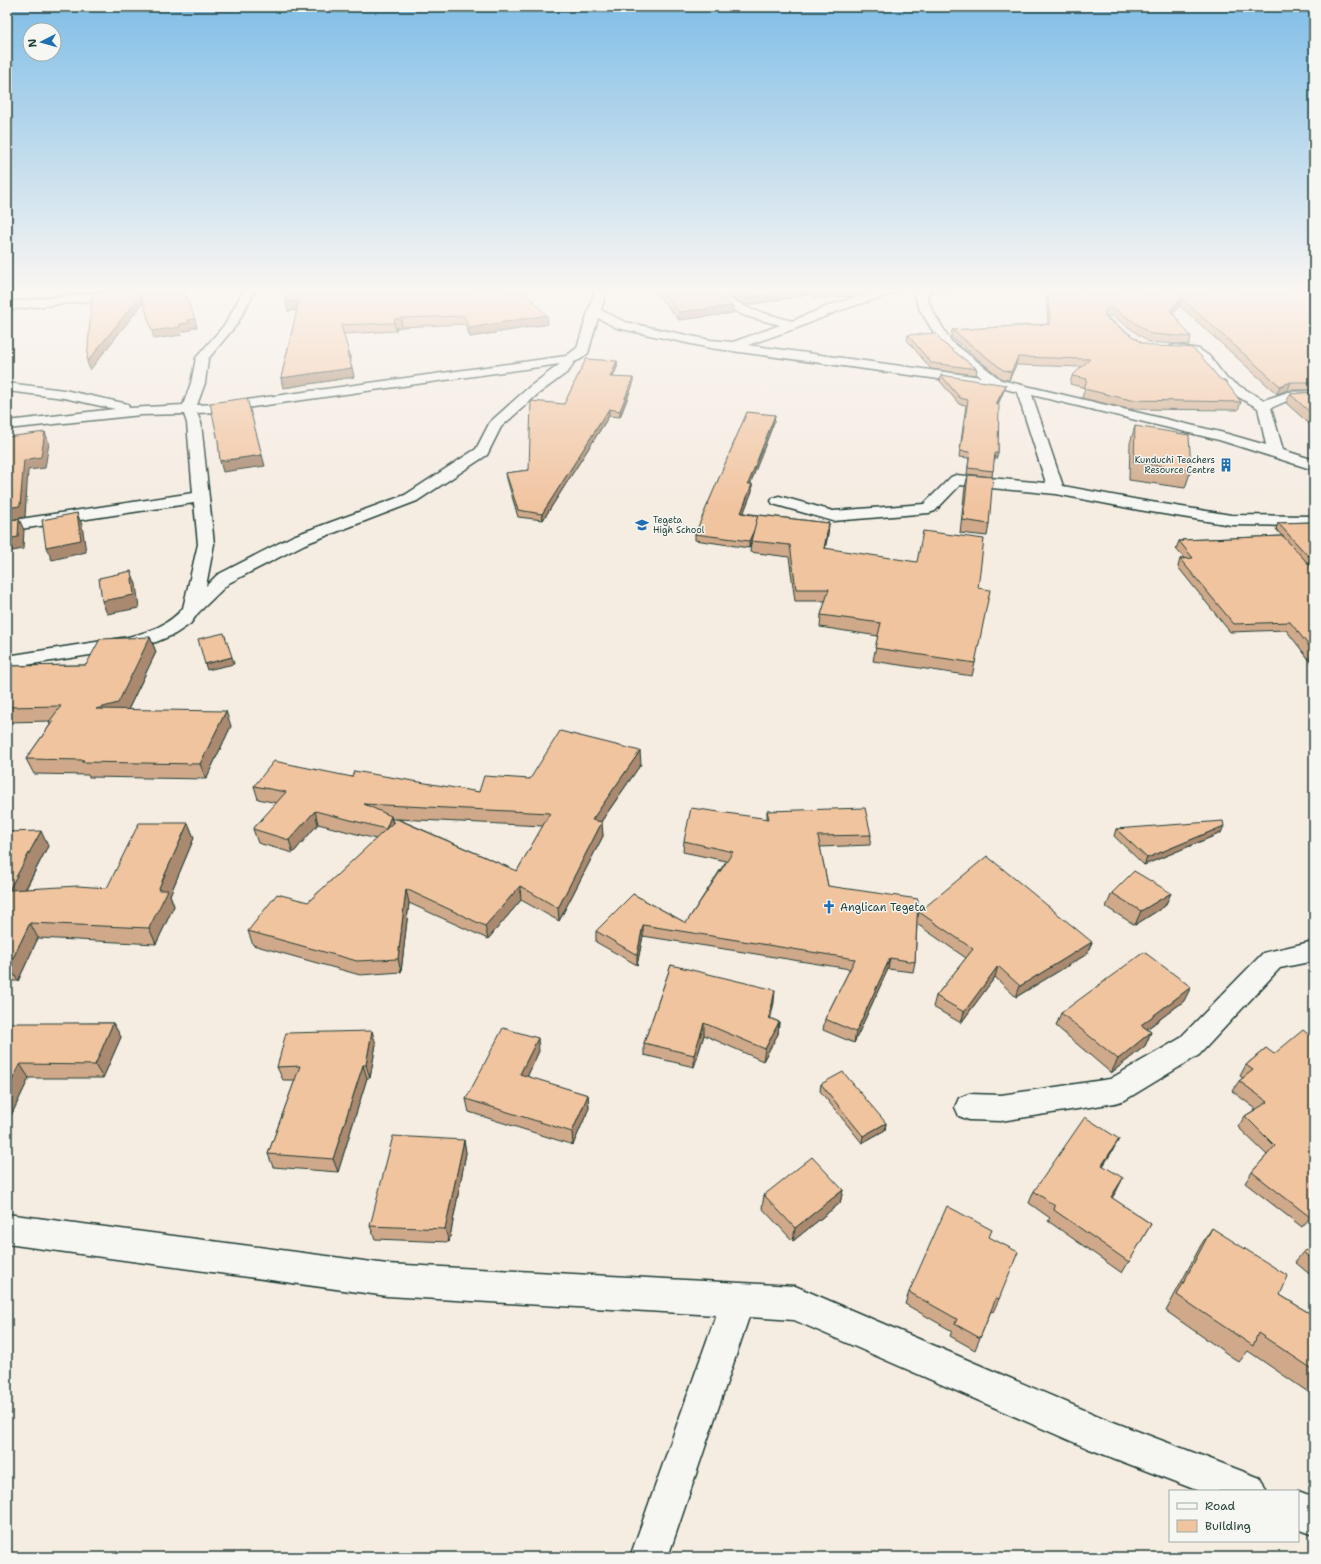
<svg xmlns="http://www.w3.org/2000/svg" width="1321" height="1564" viewBox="0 0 1321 1564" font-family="'Shantell Sans',sans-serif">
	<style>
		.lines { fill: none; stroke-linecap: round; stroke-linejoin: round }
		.street-casing { stroke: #1f3d34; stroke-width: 3 }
		.street { fill: #f6f6f2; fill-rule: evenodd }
		.wall { fill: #cfa98a; stroke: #1f3d34; fill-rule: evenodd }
		.shaded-wall { fill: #a98970; stroke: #1f3d34 }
		.building { fill: #f1c4a0; stroke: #1f3d34 }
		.labels { text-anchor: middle; stroke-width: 3; stroke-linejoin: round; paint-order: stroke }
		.far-poi-label { font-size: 9px; fill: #1f3d34; stroke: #f6f6f2; text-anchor: end }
		.poi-label { font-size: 11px; fill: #1f3d34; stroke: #f6f6f2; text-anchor: start }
	</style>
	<rect width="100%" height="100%" fill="#f5ece2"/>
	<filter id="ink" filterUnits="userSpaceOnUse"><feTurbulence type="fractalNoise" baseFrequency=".025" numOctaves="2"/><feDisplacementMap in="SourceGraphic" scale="8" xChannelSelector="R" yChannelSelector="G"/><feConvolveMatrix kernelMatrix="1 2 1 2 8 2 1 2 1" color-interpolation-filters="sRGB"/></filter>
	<g filter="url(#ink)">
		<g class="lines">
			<g class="street-casing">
				<g id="street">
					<polygon points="133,289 174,289 169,292 7,310 7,302"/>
					<path d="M 244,289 L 256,289 L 237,324 L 208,359 L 205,383 L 197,405 L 217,404 L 566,356 L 577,348 L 595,289 L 607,289 L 601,310 L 625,322 L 710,340 L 733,342 L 780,325 L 745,316 L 712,299 L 710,297 L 713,292 L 724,289 L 753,289 L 748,292 L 724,296 L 753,310 L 792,321 L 830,305 L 883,289 L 901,289 L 900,291 L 838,311 L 797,328 L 748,345 L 981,377 L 942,346 L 920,310 L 915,297 L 918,289 L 930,289 L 927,297 L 932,310 L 951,341 L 1001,380 L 1224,433 L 1266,445 L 1258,408 L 1217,385 L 1199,362 L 1190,355 L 1171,352 L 1170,349 L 1171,346 L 1176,345 L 1199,349 L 1209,356 L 1227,379 L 1264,400 L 1288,392 L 1314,391 L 1314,399 L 1289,400 L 1271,408 L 1283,450 L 1314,460 L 1314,470 L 1219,440 L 1032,395 L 1063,486 L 1139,500 L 1231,515 L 1314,516 L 1314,526 L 1231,525 L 1139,510 L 1056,494 L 960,485 L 935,511 L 929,513 L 833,521 L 773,504 L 771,501 L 773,498 L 779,496 L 833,511 L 924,504 L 951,477 L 956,475 L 1046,483 L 1017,392 L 998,387 L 710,348 L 617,328 L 598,318 L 588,353 L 581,359 L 574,362 L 569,371 L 538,394 L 501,427 L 487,455 L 417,501 L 305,544 L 229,583 L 198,613 L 190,624 L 175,634 L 156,642 L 128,649 L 7,668 L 7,656 L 128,637 C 149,632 169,625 183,608 L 198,544 L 194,503 L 7,531 L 7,521 L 193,493 L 187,423 L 184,414 L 141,415 L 7,429 L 7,421 L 115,409 L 64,398 L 7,391 L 7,383 L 64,390 L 128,404 L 129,408 L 183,405 L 191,383 L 196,358 L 226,323 ZM 560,364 L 528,388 L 490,422 L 476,449 L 405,495 L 293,536 L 217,575 L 206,586 L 214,544 L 201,423 L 197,413 L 217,412 Z"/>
					<polygon points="1243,289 1256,289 1245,298 1237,298 1235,296"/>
					<polygon points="1314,941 1314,961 1280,968 1199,1055 1125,1100 1115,1103 1001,1121 969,1120 959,1116 955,1107 959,1098 969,1094 1001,1095 1110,1079 1179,1039 1263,953"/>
					<polygon points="7,1214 387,1264 795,1286 1103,1418 1260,1478 1266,1491 1199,1491 1087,1448 794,1320 749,1317 668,1557 630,1557 716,1315 387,1296 7,1244"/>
					<polygon points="1298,1491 1314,1497 1314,1535 1298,1529"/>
				</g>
			</g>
			<use href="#street" class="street"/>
		</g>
		<g class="wall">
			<polygon points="653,289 717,289 713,291 712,292 733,313 679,320"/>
			<polygon points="729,289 877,289 874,290 854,292 853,296 815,298 812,294 747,305 729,297"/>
			<polygon points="931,289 1000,289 930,293"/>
			<polygon points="1046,289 1241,289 1239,291 1239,292 1314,289 1314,390 1288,390 1277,394 1180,306 1172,313 1191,337 1189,345 1149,342 1113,316 1105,316 1142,343 1219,378 1241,402 1238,410 1128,409 1082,398 1085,388 1070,384 1072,376 1082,367 1016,365 1009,380 1002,379 951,337 952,330 1048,324"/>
			<polygon points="507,291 548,324 470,337 465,324 402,327 396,328 396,331 343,334 349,353 351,362 350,362 352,368 354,377 283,388 281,378 297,310 288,311 286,302"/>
			<polygon points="908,335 942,342 977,369 976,375 931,369 907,340"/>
			<polygon points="617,361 617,367 613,377 633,384 620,417 609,416 543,520 518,517 507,479 506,473 529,470 564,404"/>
			<polygon points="941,375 1004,390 998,405 998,453 996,459 994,459 992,477 967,474 969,458 959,457 966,405 959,404 940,381"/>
			<polygon points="1314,392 1314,428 1286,403 1290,394"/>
			<polygon points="774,422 750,484 752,484 752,491 743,513 829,523 828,534 825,548 978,588 975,663 972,676 873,661 878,636 820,627 821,615 826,601 795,601 789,557 750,552 751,543 749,548 695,540 695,534"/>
			<polygon points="1135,426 1191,470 1185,488 1129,480 1130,443"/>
			<polygon points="968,475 989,524 987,536 960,533 965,487"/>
			<polygon points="1314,522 1314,562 1307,562 1314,570 1314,666 1286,630 1230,632 1178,567 1180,559 1184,558 1176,549 1179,541 1181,541 1182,540 1282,536 1276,529 1278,523"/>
			<polygon points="150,637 156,652 128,710 231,726 206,779 89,777 88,775 34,774 26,759 50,725 49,722 50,721 7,722 7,666 86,665"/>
			<path d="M 641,764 L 601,822 L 603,836 L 559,921 L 521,900 L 488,939 L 409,903 L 401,972 L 360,975 L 253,945 L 248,931 L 308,902 L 376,839 L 318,824 L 293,853 L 258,843 L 253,829 L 277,803 L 258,799 L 254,786 L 352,777 L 479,792 L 530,779 ZM 392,819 L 397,819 L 393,823 ZM 398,819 L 543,826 L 517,871 Z"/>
			<polygon points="767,811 871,835 870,845 820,847 828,886 918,917 919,912 1092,942 1087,954 1016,997 995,977 961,1023 933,1007 936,996 966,958 917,924 915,962 913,972 888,969 854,1043 823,1030 825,1019 850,969 643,936 637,965 596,942 596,931 633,894 686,923 726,861 683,852 684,841 767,819"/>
			<polygon points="188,823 194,838 170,895 174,906 156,944 38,938 18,981 7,981 7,832 48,846 26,889 107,888"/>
			<polygon points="1116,829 1221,833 1144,865 1114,836"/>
			<polygon points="1112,893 1171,893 1165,906 1135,925 1106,907"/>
			<polygon points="671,965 774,1002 770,1018 779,1022 778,1034 763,1061 704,1035 694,1067 644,1055 644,1043"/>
			<polygon points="1184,1001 1147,1029 1151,1032 1145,1046 1111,1073 1056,1026 1061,1013"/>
			<polygon points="113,1023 121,1037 103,1078 29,1078 7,1124 7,1024"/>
			<polygon points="376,1044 370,1078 367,1078 338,1172 273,1167 268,1154 295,1080 283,1080 277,1067"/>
			<polygon points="1266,1048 1314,1213 1302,1227 1245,1183 1252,1172 1267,1155 1238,1127 1245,1116 1256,1109 1232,1091 1239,1081 1243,1078 1240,1076 1246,1065"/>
			<polygon points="539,1051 527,1077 588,1095 589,1108 573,1145 469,1112 466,1099"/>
			<polygon points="821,1084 886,1123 885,1130 862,1143 820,1091"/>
			<polygon points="464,1140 466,1153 449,1242 375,1239 370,1226"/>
			<polygon points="1113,1150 1103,1166 1117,1190 1112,1198 1151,1224 1122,1273 1048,1221 1050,1218 1029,1203 1034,1191"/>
			<polygon points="843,1190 840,1203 793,1241 762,1208 764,1195"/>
			<polygon points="1212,1228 1280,1295 1314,1316 1314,1396 1248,1351 1239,1362 1166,1311 1201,1245"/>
			<polygon points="989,1238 999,1299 993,1312 991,1311 975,1350 950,1336 952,1331 905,1304 909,1292"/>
			<polygon points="1314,1247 1314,1278 1295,1262 1303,1252"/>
		</g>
		<g class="shaded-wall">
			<polygon points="95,289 115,289 95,291"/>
			<polygon points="709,289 717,289 713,291 709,297"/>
			<polygon points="795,289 812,289 812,294 747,305 747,298"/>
			<polygon points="141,295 143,303 90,370 87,362"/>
			<polygon points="1182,299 1180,306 1168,317 1170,310"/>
			<polygon points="299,301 301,310 288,311 286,302"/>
			<polygon points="733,306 733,313 679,320 679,312"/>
			<polygon points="547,315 548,324 470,337 469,328"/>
			<polygon points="401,318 402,327 396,328 396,331 394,323 395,319"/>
			<polygon points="195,319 197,327 191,328 191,330 181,332 182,335 154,339 152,331 179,324 188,320"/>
			<polygon points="347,353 349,353 351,362 349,362"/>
			<polygon points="1018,357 1016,365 1009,380 1011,372"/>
			<polygon points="617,361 617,367 610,383 610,377"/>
			<polygon points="352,368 354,377 283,388 281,378"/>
			<polygon points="633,378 633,384 620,417 620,411"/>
			<polygon points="1291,382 1288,390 1277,394 1280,386"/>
			<polygon points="1006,385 1004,390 995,410 996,404"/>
			<polygon points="609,409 609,416 543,520 542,514"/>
			<polygon points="775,415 774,422 748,490 748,484"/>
			<polygon points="45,432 49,443 45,468 28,470 25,517 7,521 7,508 24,460"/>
			<polygon points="262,455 265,466 223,472 220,461"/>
			<polygon points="752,484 752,491 741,520 741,513"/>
			<polygon points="77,513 82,525 86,552 52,560 46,547"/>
			<polygon points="760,516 751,541 751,543 749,548 749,541"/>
			<polygon points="19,519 24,530 23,549 7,552 7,539"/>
			<polygon points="829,523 828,534 823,560 824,548"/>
			<polygon points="131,571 136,584 139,608 107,614 102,601"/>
			<polygon points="150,637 156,652 124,718 96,709"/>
			<polygon points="232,657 234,664 207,670 205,664"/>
			<polygon points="226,711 231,726 206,779 200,764"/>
			<polygon points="640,751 641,764 593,833 592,820"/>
			<polygon points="315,811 318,824 293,853 289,840"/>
			<polygon points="391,816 394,829 386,829"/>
			<polygon points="602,822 603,836 559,921 558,908"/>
			<polygon points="188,823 194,838 170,895 174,906 156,944 149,928 158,890"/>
			<polygon points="1224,826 1221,833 1144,865 1147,858"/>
			<polygon points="41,831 48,846 17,905 9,890"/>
			<polygon points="520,886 521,900 488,939 485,926"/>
			<polygon points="406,889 409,903 401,972 398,959"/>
			<polygon points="1171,893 1165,906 1135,925 1141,911"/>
			<polygon points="30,923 38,938 18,981 9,966"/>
			<polygon points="643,925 643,936 637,965 637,955"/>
			<polygon points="1092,942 1087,954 1016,997 1020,986"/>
			<polygon points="890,958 888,969 854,1043 856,1032"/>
			<polygon points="998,966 995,977 961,1023 964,1012"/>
			<polygon points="1191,987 1184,1001 1135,1038 1141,1025"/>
			<polygon points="775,990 774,1002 768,1030 769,1018"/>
			<polygon points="779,1022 778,1034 763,1061 765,1049"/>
			<polygon points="113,1023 121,1037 103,1078 95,1065"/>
			<polygon points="704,1023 704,1035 694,1067 694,1055"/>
			<polygon points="372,1031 376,1044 370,1078 366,1065"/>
			<polygon points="1151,1032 1145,1046 1111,1073 1118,1059"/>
			<polygon points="538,1038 539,1051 522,1088 520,1074"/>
			<polygon points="20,1064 29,1078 7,1124 7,1091"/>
			<polygon points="363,1065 367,1078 338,1172 333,1159"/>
			<polygon points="588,1095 589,1108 573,1145 572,1132"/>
			<polygon points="886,1123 885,1130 862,1143 863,1136"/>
			<polygon points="1119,1139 1113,1150 1096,1177 1102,1165"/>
			<polygon points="464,1140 466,1153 449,1242 445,1229"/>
			<polygon points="1123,1178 1117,1190 1105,1209 1111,1197"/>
			<polygon points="843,1190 840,1203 793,1241 795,1228"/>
		</g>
		<g class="building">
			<polygon points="136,289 183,289 195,319 188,320 189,323 179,324 180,327 152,331 141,295 87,362 92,294"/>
			<polygon points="285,289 506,289 507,291 521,289 547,315 469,328 464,316 401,318 395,319 394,323 341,325 349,353 347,353 352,368 281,378 299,301 286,302"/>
			<polygon points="660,289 709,289 733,306 679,312"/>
			<polygon points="729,289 795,289 747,298"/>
			<polygon points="815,289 846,289 816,291"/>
			<polygon points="1048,289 1237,289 1239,292 1247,292 1251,289 1314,289 1314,382 1291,382 1280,386 1182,299 1170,310 1191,337 1151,334 1115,309 1107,309 1104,314 1106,318 1142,343 1154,346 1183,347 1192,348 1200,355 1219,378 1226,382 1241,402 1131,400 1084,389 1087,379 1072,376 1090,359 1018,357 1011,372 1003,370 952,330 1050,324"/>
			<polygon points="936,333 942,342 977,369 931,363 908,335"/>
			<polygon points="586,359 617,361 610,377 633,378 620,411 609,409 542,514 518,510 506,473 529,470 531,401 564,404"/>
			<polygon points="941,375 1006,385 996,404 999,405 998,453 995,453 993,471 968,468 970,452 960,451 968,400 960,398"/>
			<polygon points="1314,392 1314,416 1290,394"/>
			<polygon points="247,398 262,455 220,461 218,441 210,403"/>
			<polygon points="747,412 775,415 748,484 752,484 741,513 758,516 755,528 749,541 695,534"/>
			<polygon points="1135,426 1189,435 1191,470 1134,462"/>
			<polygon points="45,432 41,457 24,460 20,506 7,508 7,437"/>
			<polygon points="968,475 993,477 989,524 963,520"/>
			<polygon points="77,513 81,540 46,547 42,520"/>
			<polygon points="758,515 829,523 824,548 917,562 923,531 984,539 978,588 990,590 975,663 875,648 881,623 821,615 829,589 796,589 790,545 751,541"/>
			<polygon points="19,519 18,537 7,539 7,520"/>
			<polygon points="1314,522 1314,555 1308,556 1278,523"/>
			<polygon points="1283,536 1314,570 1314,652 1290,622 1234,624 1180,559 1193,558 1179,541 1183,541 1182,540"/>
			<polygon points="131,571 134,595 102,601 99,578"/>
			<polygon points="224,633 232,657 205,664 198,639"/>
			<polygon points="150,637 118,703 96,709 226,711 200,764 82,762 84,760 26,759 53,721 49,722 61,706 7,707 7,666 86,665 100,639"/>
			<polygon points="560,731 640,751 592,820 602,822 558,908 520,886 485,926 406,889 398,959 357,961 248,931 277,894 308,902 397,819 517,871 550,813 364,804 391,816 386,829 315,811 289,840 253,829 286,792 254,786 274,761 352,777 354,771 479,792 484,776 530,779"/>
			<polygon points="691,808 769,819 767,811 865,808 871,835 818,836 828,886 918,899 915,962 890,958 856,1032 825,1019 855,959 643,925 637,955 596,931 633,894 686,923 733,852 684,841"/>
			<polygon points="1223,821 1224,826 1147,858 1116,829"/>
			<polygon points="139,823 188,823 158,890 168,890 149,928 30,923 9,966 7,966 7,832 41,831 9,890 78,886 107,888"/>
			<polygon points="987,856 1092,942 1020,986 998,966 964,1012 936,996 973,949 919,912"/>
			<polygon points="1134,871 1171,893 1141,911 1112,893"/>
			<polygon points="1144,952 1191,987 1141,1025 1151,1032 1118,1059 1061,1013"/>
			<polygon points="671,965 775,990 769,1018 779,1022 765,1049 704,1023 694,1055 644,1043"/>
			<polygon points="7,1023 113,1023 95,1065 20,1064 7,1091"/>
			<polygon points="503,1028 538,1038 520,1074 588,1095 572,1132 466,1099"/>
			<polygon points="1303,1030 1314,1039 1314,1076 1312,1078 1314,1080 1314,1212 1310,1217 1252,1172 1275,1146 1245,1116 1268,1102 1239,1081 1253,1070 1246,1065 1266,1048 1274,1054"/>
			<polygon points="372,1031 366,1065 363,1065 333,1159 268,1154 300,1066 277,1067 286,1033"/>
			<polygon points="843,1072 886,1123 863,1136 821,1084"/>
			<polygon points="1085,1117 1119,1139 1102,1165 1123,1178 1111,1197 1151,1224 1129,1262 1054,1210 1055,1206 1034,1191"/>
			<polygon points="393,1136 464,1140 445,1229 370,1226"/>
			<polygon points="812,1157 843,1190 795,1228 764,1195"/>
			<polygon points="947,1206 992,1230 989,1237 1018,1252 999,1299 996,1298 980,1338 955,1324 957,1319 909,1292"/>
			<polygon points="1212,1228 1288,1276 1280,1295 1314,1316 1314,1370 1258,1333 1253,1346 1177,1295"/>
			<polygon points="1314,1247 1314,1261 1303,1252"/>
		</g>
	</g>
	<linearGradient id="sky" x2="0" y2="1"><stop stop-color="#80bee7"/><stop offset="0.57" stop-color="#faf6f2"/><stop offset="1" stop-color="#faf6f2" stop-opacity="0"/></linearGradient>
	<rect width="1321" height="508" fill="url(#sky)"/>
	<defs>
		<g id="building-bare" transform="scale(1.08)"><path d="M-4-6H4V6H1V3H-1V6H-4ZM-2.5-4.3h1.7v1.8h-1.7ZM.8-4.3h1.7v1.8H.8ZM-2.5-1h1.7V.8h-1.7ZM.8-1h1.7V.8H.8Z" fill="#1f6fb2" stroke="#f6f6f2" stroke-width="2.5" paint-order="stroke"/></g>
		<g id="school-bare" transform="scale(1.08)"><path d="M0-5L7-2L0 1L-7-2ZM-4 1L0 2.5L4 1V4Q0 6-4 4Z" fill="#1f6fb2" stroke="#f6f6f2" stroke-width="2.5" paint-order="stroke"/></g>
		<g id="church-bare" transform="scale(1.08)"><path d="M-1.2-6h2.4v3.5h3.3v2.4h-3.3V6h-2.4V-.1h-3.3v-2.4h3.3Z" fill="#1f6fb2" stroke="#f6f6f2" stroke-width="2.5" paint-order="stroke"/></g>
	</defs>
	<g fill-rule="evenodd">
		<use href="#building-bare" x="1226" y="465"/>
		<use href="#school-bare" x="642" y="525"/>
		<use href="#church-bare" x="829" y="907"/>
	</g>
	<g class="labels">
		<g class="far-poi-label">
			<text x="1215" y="463">Kunduchi Teachers<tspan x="1215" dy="10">Resource Centre</tspan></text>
			<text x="653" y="523" text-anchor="start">Tegeta<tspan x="653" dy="10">High School</tspan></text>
		</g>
		<g class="poi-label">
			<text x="840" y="911">Anglican Tegeta</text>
		</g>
	</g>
	<rect width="1321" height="1564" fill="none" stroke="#f6f6f2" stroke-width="24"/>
	<rect x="12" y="12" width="1297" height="1540" fill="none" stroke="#1f3d34" stroke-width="1.5" filter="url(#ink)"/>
	<rect x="1169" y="1490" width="130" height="52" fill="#f6f6f2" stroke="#a0aca6"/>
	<rect x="1177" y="1503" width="20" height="6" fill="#f6f6f2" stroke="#a0aca6"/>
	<text x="1205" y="1510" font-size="12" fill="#1f3d34">Road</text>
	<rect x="1177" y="1520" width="20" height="12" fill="#f1c4a0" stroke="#a0aca6"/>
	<text x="1205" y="1530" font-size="12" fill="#1f3d34">Building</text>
	<g transform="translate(42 42) rotate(264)"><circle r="19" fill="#f6f6f2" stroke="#a0aca6"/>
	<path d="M0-3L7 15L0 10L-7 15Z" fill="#1f6fb2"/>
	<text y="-6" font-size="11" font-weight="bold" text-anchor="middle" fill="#1f3d34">N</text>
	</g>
</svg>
